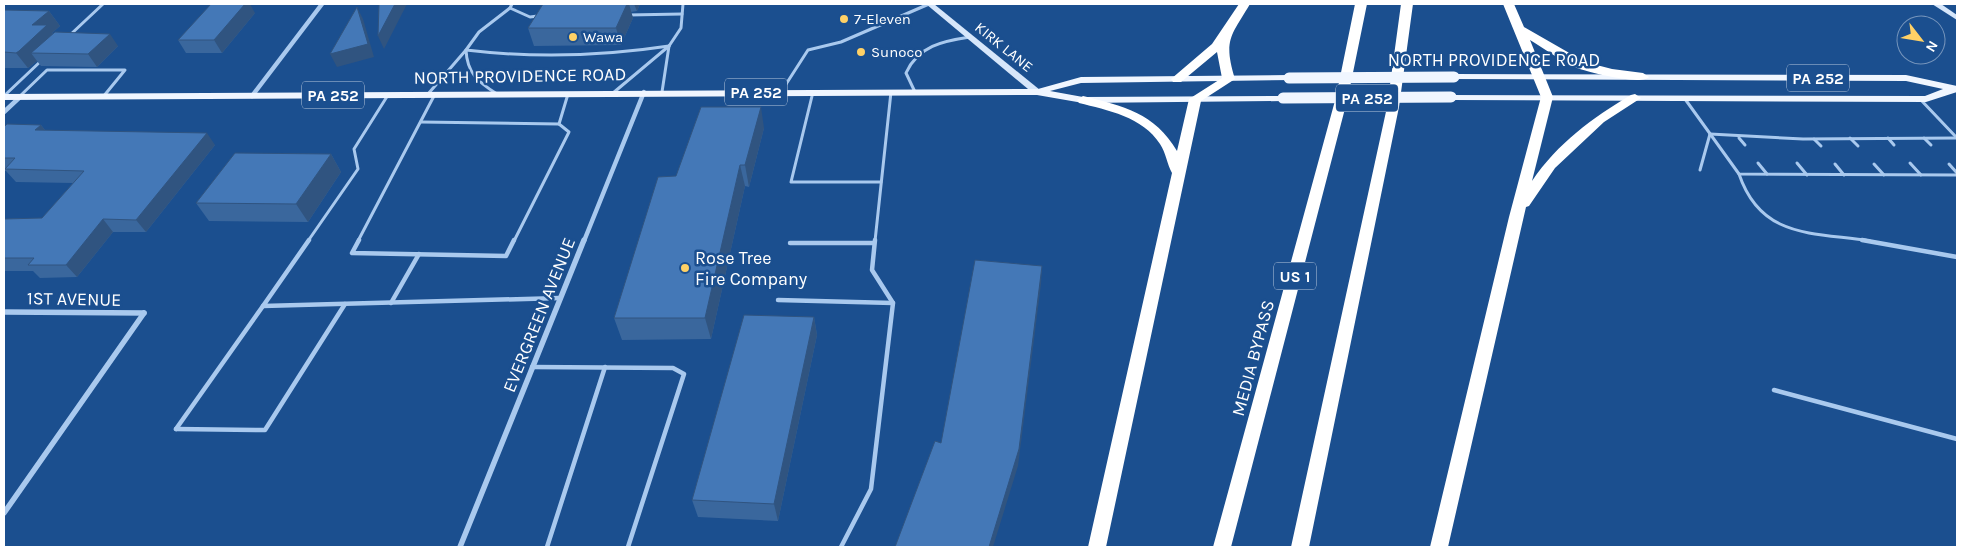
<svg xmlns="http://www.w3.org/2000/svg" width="1961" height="551" viewBox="0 0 1961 551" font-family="Karla,sans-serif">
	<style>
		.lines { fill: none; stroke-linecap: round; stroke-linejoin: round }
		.lane-far1 { stroke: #a9c9ee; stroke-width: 3 }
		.lane { stroke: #a9c9ee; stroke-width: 4.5 }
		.street-far1 { stroke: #a9c9ee; stroke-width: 4.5 }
		.street { stroke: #a9c9ee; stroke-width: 5.5 }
		.secondary { fill: #d6e6fa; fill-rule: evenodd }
		.primary { fill: #f0f6ff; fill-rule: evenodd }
		.highway { fill: #fff; fill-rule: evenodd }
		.primary-bridge { stroke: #f0f6ff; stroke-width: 11 }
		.wall { fill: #3a679d }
		.shaded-wall { fill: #305480 }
		.building { fill: #4478b7; stroke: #305480 }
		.poi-dot { fill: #ffd166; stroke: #1b4f8f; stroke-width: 2 }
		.labels { text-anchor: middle; stroke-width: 5; stroke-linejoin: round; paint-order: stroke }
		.far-poi-label { font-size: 15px; fill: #fff; stroke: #1b4f8f; text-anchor: start }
		.far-street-label { font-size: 15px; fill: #fff; stroke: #1b4f8f }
		.shield { fill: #1b4f8f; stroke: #bbcadd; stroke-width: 1 }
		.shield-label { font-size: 16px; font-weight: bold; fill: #fff }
		.street-label { font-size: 18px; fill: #fff; stroke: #1b4f8f }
		.poi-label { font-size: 18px; fill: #fff; stroke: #1b4f8f; text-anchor: start }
	</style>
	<rect width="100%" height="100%" fill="#1b4f8f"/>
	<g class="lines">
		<g class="lane-far1">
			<polyline points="512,4 510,8 530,17 538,16"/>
			<path d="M 510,8 L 479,32 L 466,50 C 532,58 603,56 669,46"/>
			<polyline points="628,15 682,14"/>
			<polyline points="70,35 103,4"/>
			<polyline points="662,92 669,46"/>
			<polyline points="781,92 808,50 841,42 929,4"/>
			<polyline points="813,92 791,182 881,182"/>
			<path d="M 915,92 L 906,73 C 918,46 943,41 970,37"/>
			<polyline points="613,93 669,46 681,28 683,4"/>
			<path d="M 428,94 L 466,50 C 467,73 478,82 497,94"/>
			<polyline points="4,96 42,60"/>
			<polyline points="20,96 47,70 125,70 103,97"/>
			<polyline points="1685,99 1739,174 1957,175"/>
			<polyline points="1920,99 1957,138"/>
			<polyline points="421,122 559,124"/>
			<polyline points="1710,134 1803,139 1957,138"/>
			<polyline points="1739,138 1745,145"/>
			<polyline points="1850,138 1858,146"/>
			<polyline points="1888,138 1894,145"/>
			<polyline points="1924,138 1931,145"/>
			<polyline points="1814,139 1821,146"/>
			<polyline points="1758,163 1767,174"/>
			<polyline points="1797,163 1807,175"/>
			<polyline points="1910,163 1921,175"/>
			<polyline points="1835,164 1844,175"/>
			<polyline points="1874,164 1884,175"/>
			<polyline points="1949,164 1957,173"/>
			<polyline points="1700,170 1710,134"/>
			<path d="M 1739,174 C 1761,239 1813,232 1870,241"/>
			<polyline points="308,241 358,169 354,149 388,95"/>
			<polyline points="358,241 435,94"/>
			<polyline points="514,241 569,132 559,124 568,94"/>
			<polyline points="875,241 891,92"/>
		</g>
		<g class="lane">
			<polyline points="309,240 263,306 560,298"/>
			<polyline points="359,240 352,253 506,256 514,240"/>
			<polyline points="1862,240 1957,257"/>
			<polyline points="790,243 874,243"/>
			<polyline points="778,300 893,303"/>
			<polyline points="391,303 419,254"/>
			<polyline points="532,367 673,368 684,374 628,547"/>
			<polyline points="1774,390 1957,439"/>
			<polyline points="176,429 265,430 345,304"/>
			<polyline points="176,429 263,306"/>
			<polyline points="547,547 605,367"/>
			<polyline points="841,547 871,489 893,303 872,270 875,240"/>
		</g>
		<g class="street-far1">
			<polyline points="252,96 322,4"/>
			<polyline points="4,112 20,97"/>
			<polyline points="584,241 644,92"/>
		</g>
		<g class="street">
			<polyline points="4,312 144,313"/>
			<polyline points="4,513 144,313"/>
			<polyline points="460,547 584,240"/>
		</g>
		<g class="secondary">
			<polygon points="926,4 934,4 1040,90 1040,94 1034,94"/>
			<polygon points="1932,4 1941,4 1957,15 1957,20"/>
		</g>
		<g class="primary">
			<polygon points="1454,74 1906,75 1957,86 1957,92 1926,102 1451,100 1447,99 1447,95 1925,96 1943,89 1906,81 1450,79 1449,77"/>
			<polygon points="1289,75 1294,78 1293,80 1081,83 1050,91 1083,97 1287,96 1287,100 1283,101 1083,103 1037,95 4,100 4,94 1038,89 1081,77"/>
		</g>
		<g class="highway">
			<path d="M 1239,4 L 1250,4 C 1231,36 1223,40 1235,79 L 1201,101 L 1106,547 L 1088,547 L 1172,173 C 1167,164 1166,153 1160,144 C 1143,117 1107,110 1079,103 L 1077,100 L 1083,96 C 1123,106 1155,113 1177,151 L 1189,99 L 1222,78 L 1217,52 L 1181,82 L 1173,82 L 1171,79 L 1212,44 Z"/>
			<polygon points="1355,4 1367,4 1348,97 1231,547 1213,547 1336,97"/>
			<polygon points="1401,4 1413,4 1399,107 1309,547 1291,547 1387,107"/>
			<path d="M 1503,4 L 1514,4 L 1524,27 L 1585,62 L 1612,69 L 1643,73 L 1649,77 C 1641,86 1589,72 1577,68 C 1561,61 1545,49 1530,40 L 1553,97 L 1532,181 C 1558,143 1592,118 1631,95 L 1635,94 L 1641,98 L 1604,122 L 1555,168 L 1529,206 L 1526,207 L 1448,547 L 1430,547 L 1509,217 L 1541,97 Z"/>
		</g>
		<g class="primary-bridge">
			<polyline points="1289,78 1454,77"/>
			<polyline points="1283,98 1451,97"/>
		</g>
	</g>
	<g class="wall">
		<polygon points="543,4 640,4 637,11 631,12 633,18 621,45 534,46 528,28"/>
		<polygon points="4,10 49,11 60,26 52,33 53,34 118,46 97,67 41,66 37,61 28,68 4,68"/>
		<polygon points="255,13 222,53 186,53 178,40"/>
		<polygon points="41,125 45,130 215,145 146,232 113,232 77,277 40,278 33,271 4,271 4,219 42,218 73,183 16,182 6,171 4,171 4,127"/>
		<polygon points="764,128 749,187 745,186 711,339 622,340 614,318 676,176"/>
		<polygon points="331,154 341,172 308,222 209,221 196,203"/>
		<polygon points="814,317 817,335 778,521 698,517 692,500"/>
	</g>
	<g class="shaded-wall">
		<polygon points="245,4 250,4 255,13 222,53 214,40"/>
		<polygon points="395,4 407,4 384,49 378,36"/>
		<polygon points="627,4 629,4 633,18 621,45 616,28"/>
		<polygon points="634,4 640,4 637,11"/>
		<polygon points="357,7 363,19 374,57 337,67 330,54"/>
		<polygon points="49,11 60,26 52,33 58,41 31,53 37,61 28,68 16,53 32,25"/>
		<polygon points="110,34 118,46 97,67 88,54"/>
		<polygon points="761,107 764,128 749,187 745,165"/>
		<polygon points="41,125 51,138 35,130"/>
		<polygon points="207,133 215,145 146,232 136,220"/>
		<polygon points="331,154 341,172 308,222 296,204"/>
		<polygon points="740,165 745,186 711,339 705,318"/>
		<polygon points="103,219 113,232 77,277 66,265"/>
		<polygon points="1042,266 1041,284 1018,466 993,547 989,547"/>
		<polygon points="814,317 817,335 778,521 774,504"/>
	</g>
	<g class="building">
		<polygon points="211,4 245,4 214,40 178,40"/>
		<polygon points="379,4 395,4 378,36"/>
		<polygon points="543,4 627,4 616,28 528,28"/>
		<polygon points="357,7 368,44 330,54"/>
		<polygon points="4,10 49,11 32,25 47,25 19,51 16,53 4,52"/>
		<polygon points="55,32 110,34 88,54 31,53"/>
		<polygon points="701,107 761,107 745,165 740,165 705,318 614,318 658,177 676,176"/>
		<polygon points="7,124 41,125 35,130 207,133 136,220 103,219 66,265 28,265 34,258 4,258 4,219 42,218 84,171 5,169 15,158 4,158 4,127"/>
		<polygon points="235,153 331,154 296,204 196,203"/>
		<polygon points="975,260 1042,266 1019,449 989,547 895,547 935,441 941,443"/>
		<polygon points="744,315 814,317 774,504 692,500"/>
	</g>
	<g class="poi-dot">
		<circle cx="844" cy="19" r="5"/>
		<circle cx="573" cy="37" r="5"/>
		<circle cx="861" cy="52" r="5"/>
		<circle cx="685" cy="268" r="5"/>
	</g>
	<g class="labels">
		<g class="far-poi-label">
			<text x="854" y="24">7-Eleven</text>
			<text x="583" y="42">Wawa</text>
			<text x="871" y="57">Sunoco</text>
		</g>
		<g class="far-street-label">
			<text transform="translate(1004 47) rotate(39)" y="5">KIRK LANE</text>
		</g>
		<g class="shield">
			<rect x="1787" y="64.5" width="62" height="27" rx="4"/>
			<rect x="725" y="78.5" width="62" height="27" rx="4"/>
			<rect x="302" y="81.5" width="62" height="27" rx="4"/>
			<rect x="1336" y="84.5" width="62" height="27" rx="4"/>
			<rect x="1274" y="262.5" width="42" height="27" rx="4"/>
		</g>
		<g class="shield-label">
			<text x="1818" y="84">PA 252</text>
			<text x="756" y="98">PA 252</text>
			<text x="333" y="101">PA 252</text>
			<text x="1367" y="104">PA 252</text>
			<text x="1295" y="282">US 1</text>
		</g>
		<g class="street-label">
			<text x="1494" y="66">NORTH PROVIDENCE ROAD</text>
			<text transform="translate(520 76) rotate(-1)" y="6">NORTH PROVIDENCE ROAD</text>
			<text transform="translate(74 299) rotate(1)" y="6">1ST AVENUE</text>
			<text transform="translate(539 315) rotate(-68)" y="6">EVERGREEN AVENUE</text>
			<text transform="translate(1253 358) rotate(-75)" y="6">MEDIA BYPASS</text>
		</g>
		<g class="poi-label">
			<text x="695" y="264">Rose Tree<tspan x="695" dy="21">Fire Company</tspan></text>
		</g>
	</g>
	<rect width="1961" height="551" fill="none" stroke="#ffffff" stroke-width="10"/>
	<g transform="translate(1921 40) rotate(121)"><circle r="24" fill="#1b4f8f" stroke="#7695bc"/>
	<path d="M0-4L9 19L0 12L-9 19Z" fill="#ffd166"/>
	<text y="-8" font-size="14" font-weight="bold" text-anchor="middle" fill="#ffffff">N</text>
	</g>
</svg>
